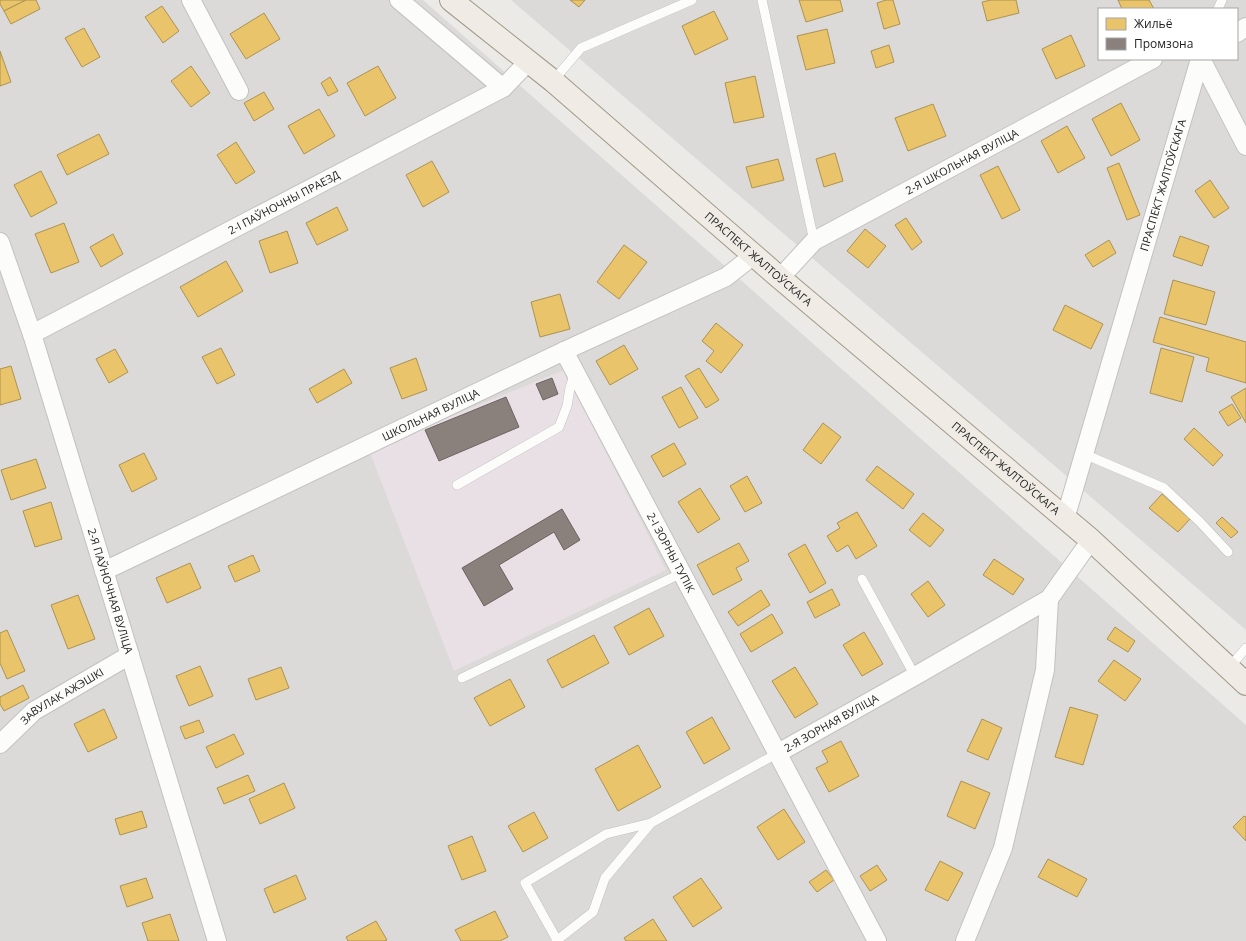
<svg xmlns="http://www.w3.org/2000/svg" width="1246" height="941" viewBox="0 0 1246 941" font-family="'Open Sans',sans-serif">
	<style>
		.residential { fill: #dbdad8; fill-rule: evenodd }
		.industrial { fill: #e9e0e5 }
		.homes { fill: #e9c46a; stroke: #ac9253 }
		.industry { fill: #8a817c; stroke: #6a6360 }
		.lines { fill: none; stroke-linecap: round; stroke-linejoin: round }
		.service-casing { stroke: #c3c2c1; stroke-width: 10 }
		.minor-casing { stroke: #c3c2c1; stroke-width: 20 }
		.primary-casing { stroke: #a09986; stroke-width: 24 }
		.service { stroke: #fcfcfb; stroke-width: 9 }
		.minor { stroke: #fcfcfb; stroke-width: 18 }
		.primary { stroke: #f0ece5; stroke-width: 22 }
		.labels { text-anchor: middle; stroke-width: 4; stroke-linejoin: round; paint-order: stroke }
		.street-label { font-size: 11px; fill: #1e1e1e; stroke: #fff }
	</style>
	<rect width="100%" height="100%" fill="#eceae7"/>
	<g class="residential">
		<polygon points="0,0 423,0 1246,725 1246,941 0,941"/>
		<path d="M 511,0 L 1246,0 L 1246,630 ZM 1099,9 L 1237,9 L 1237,59 L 1099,59 Z"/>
	</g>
	<polygon class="industrial" points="564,370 666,570 454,671 369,450"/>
	<g class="homes">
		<polygon points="0,0 26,0 4,11 0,4"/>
		<polygon points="26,0 36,0 40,9 11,24 4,11"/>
		<polygon points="570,0 585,0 579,7"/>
		<polygon points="799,0 840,0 843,11 806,22"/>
		<polygon points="886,0 893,0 900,24 884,29 877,3"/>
		<polygon points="991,0 1016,0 1019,13 987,21 982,2"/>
		<polygon points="1118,0 1149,0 1154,9 1122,9"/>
		<polygon points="162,6 179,31 163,43 145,17"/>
		<polygon points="714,11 728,39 695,55 682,26"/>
		<polygon points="264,13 280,39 246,59 230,34"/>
		<polygon points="84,28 100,57 82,67 65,38"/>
		<polygon points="827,29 835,63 806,70 797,36"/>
		<polygon points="1071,35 1085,66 1056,79 1042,49"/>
		<polygon points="889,45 894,62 876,68 871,51"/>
		<polygon points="0,51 11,82 0,86"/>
		<polygon points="191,66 210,93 191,107 171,81"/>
		<polygon points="378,66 396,98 365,116 347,83"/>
		<polygon points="755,76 764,117 734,123 725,83"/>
		<polygon points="330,77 338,91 328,96 321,83"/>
		<polygon points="264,92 274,109 254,121 244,103"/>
		<polygon points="1121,103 1140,140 1111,156 1092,119"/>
		<polygon points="933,104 946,136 908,151 895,118"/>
		<polygon points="319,109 335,136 304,154 288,126"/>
		<polygon points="1067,126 1085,158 1058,173 1041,141"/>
		<polygon points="99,134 109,154 67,175 57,155"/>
		<polygon points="236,142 255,172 236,184 217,155"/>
		<polygon points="835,153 843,181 824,187 816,159"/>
		<polygon points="778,159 784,180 752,188 746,167"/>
		<polygon points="432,161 449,192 423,207 406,175"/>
		<polygon points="1119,163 1140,215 1127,220 1107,168"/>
		<polygon points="998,166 1020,210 1002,219 980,175"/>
		<polygon points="41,171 57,203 31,217 14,185"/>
		<polygon points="1210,180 1229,208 1214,218 1195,191"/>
		<polygon points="337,207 348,230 317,245 306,223"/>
		<polygon points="906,218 922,242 912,250 895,225"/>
		<polygon points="64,223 79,262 51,273 35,234"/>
		<polygon points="865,229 886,246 868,268 847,251"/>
		<polygon points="287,231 298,263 270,273 259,241"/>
		<polygon points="113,234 123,254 101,267 90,247"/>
		<polygon points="1180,236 1209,246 1202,266 1173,256"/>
		<polygon points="1109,240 1116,253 1093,267 1085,255"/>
		<polygon points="624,245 647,262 619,299 597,282"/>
		<polygon points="226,261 243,291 198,317 180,287"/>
		<polygon points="1173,280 1215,292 1206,325 1164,314"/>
		<polygon points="560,294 570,329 540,337 531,302"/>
		<polygon points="1065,305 1103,324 1091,349 1053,330"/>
		<polygon points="1160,317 1246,342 1246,383 1206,371 1209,358 1153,342"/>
		<polygon points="716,323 743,345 721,373 706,361 714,351 702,341"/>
		<polygon points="624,345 638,369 610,385 596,361"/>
		<polygon points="221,348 235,375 217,384 202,357"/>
		<polygon points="1161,348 1194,357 1182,402 1150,393"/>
		<polygon points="115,349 128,372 109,383 96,359"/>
		<polygon points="416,358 427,390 402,399 390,368"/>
		<polygon points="11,366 21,399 0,405 0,369"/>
		<polygon points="699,368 719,400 706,408 685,376"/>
		<polygon points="344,369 352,383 317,403 309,389"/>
		<polygon points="681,387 698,418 679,428 662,397"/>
		<polygon points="1246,388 1246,423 1231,397"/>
		<polygon points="1232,404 1241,418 1228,426 1219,412"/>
		<polygon points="823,423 841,437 821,464 803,450"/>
		<polygon points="1194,428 1223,455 1213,466 1184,439"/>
		<polygon points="674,443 686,464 663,477 651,456"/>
		<polygon points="144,453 157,479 132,492 119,465"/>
		<polygon points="36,459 46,488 11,500 1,470"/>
		<polygon points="877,466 914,494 903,509 866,480"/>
		<polygon points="747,476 762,503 745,512 730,486"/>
		<polygon points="700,488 720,519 698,533 678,502"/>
		<polygon points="1162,494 1190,519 1178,532 1149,508"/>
		<polygon points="51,502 62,539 35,547 23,511"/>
		<polygon points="857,512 877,546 856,559 848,545 837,552 827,536 840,528 837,523"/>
		<polygon points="923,513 944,530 930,547 909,530"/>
		<polygon points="1222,517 1238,532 1231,538 1216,523"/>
		<polygon points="739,543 749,561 736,568 742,580 713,595 697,565"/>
		<polygon points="805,544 826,583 810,593 788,554"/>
		<polygon points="253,555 260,571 235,582 228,566"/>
		<polygon points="994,559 1024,579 1013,595 983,575"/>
		<polygon points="190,563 201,588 167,603 156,578"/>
		<polygon points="928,581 945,605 928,617 911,594"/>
		<polygon points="832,589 840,605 815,618 807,602"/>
		<polygon points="761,590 770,605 738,626 728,612"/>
		<polygon points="78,595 95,639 68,649 51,605"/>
		<polygon points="649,608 664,636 629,655 614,627"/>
		<polygon points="772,614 783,633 751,652 740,634"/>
		<polygon points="1115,627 1135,641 1128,652 1107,639"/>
		<polygon points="7,630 25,671 7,679 0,663 0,633"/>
		<polygon points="864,632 883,664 862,676 843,645"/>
		<polygon points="594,635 609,663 562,688 547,660"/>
		<polygon points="1114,660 1141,679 1125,701 1098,681"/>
		<polygon points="200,666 213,696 189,706 176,676"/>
		<polygon points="281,667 289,688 256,700 248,679"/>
		<polygon points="795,667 818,704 795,718 772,681"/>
		<polygon points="510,679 525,707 490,726 474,698"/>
		<polygon points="23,685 29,698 4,711 0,704 0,697"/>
		<polygon points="1070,707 1098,715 1083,765 1055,757"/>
		<polygon points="104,709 117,738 88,752 74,724"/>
		<polygon points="712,717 730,749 704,764 686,732"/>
		<polygon points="982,719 1002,728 988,760 967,751"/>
		<polygon points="199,720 204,732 185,739 180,727"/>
		<polygon points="234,734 244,754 216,768 206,747"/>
		<polygon points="841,741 859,776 829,792 816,768 828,762 822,751"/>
		<polygon points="638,745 661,787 618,811 595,769"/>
		<polygon points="248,775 255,791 224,804 217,788"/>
		<polygon points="961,781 990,793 975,829 947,816"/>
		<polygon points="284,783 295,808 260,824 249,799"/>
		<polygon points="784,809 805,842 778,860 757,827"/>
		<polygon points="142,811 147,827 120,835 115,819"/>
		<polygon points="534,812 548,838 523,852 508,826"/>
		<polygon points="1244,816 1246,817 1246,841 1233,827"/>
		<polygon points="472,836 486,871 462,880 448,846"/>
		<polygon points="1048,859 1087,879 1077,897 1038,877"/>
		<polygon points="940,861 963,873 948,901 925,890"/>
		<polygon points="877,865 887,880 870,891 860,876"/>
		<polygon points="826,870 834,880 817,892 809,882"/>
		<polygon points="296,875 306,899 274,913 264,889"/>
		<polygon points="146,878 153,898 127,907 120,886"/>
		<polygon points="701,878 722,908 693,927 673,897"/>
		<polygon points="495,911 508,937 500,941 461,941 455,930"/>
		<polygon points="170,914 179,941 148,941 142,923"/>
		<polygon points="653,919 667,941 626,941 624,938"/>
		<polygon points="376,921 387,940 384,941 348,941 346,937"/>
	</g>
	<g class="industry">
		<polygon points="552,378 558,394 543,400 536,384"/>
		<polygon points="506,397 519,427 439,461 425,430"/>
		<polygon points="562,509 580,540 564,550 554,532 499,565 513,589 484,606 462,568"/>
	</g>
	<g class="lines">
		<g class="service-casing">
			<g id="service">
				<polyline points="762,0 814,241"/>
				<polyline points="1218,9 1222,0"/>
				<polyline points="553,81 581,48 692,0"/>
				<polyline points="1084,454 1164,488 1199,521 1228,552"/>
				<polyline points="457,485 559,427 567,406 570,388 575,373"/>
				<polyline points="862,579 915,676"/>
				<polyline points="1229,668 1246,648"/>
				<polyline points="462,678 682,573"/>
				<polyline points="557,940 525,883 606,834 651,823"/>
				<polyline points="556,941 593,912 605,878 651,823 778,753"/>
			</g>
		</g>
		<g class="minor-casing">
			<g id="minor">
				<polyline points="191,0 239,91"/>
				<polyline points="399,0 503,88"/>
				<polyline points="1237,33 1246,27"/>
				<polyline points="1201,59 1246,146"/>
				<path id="s1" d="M 0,242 L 32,334 L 217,941"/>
				<path id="s2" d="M 780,278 L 814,241 L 1153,59"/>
				<path id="s3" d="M 32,334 L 503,88 L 528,62"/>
				<path id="s4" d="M 564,351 L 877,941"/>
				<path id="s5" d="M 1065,519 L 1200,59"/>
				<path id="s6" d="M 104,571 L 564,351 L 726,277 L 754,255"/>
				<path id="s7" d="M 0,744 L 34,711 L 130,655"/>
				<path id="s8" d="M 778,753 L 915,676 L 1049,599"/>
				<polyline points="965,941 1003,848 1045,670 1049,599 1091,540"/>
			</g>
		</g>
		<g class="primary-casing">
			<g id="primary">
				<path id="s9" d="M 451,0 L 553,81 L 780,278 L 1091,540 L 1246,684"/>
			</g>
		</g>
		<use href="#service" class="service"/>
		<use href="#minor" class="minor"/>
		<use href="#primary" class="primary"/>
	</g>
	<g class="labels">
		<g class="street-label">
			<text dy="4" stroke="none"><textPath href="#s2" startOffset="218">2-Я ШКОЛЬНАЯ ВУЛІЦА</textPath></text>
			<text dy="4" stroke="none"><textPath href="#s5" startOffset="348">ПРАСПЕКТ ЖАЛТОЎСКАГА</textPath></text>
			<text dy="4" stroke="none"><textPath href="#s3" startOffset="284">2-І ПАЎНОЧНЫ ПРАЕЗД</textPath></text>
			<text dy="4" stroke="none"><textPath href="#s9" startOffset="402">ПРАСПЕКТ ЖАЛТОЎСКАГА</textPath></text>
			<text dy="4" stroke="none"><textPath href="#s6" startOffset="362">ШКОЛЬНАЯ ВУЛІЦА</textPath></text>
			<text dy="4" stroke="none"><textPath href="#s9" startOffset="726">ПРАСПЕКТ ЖАЛТОЎСКАГА</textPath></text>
			<text dy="4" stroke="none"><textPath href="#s4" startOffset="228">2-І ЗОРНЫ ТУПІК</textPath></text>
			<text dy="4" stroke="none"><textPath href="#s1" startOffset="366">2-Я ПАЎНОЧНАЯ ВУЛІЦА</textPath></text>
			<text dy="4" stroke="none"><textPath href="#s7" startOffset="79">ЗАВУЛАК АЖЭШКІ</textPath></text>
			<text dy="4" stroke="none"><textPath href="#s8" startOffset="61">2-Я ЗОРНАЯ ВУЛІЦА</textPath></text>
		</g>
	</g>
	<rect x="1098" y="8" width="140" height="52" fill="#ffffff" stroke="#a5a5a5"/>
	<rect x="1106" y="18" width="20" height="12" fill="#e9c46a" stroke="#a5a5a5"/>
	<text x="1134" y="28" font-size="12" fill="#1e1e1e">Жильё</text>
	<rect x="1106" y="38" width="20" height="12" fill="#8a817c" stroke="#a5a5a5"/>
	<text x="1134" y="48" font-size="12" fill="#1e1e1e">Промзона</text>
</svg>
